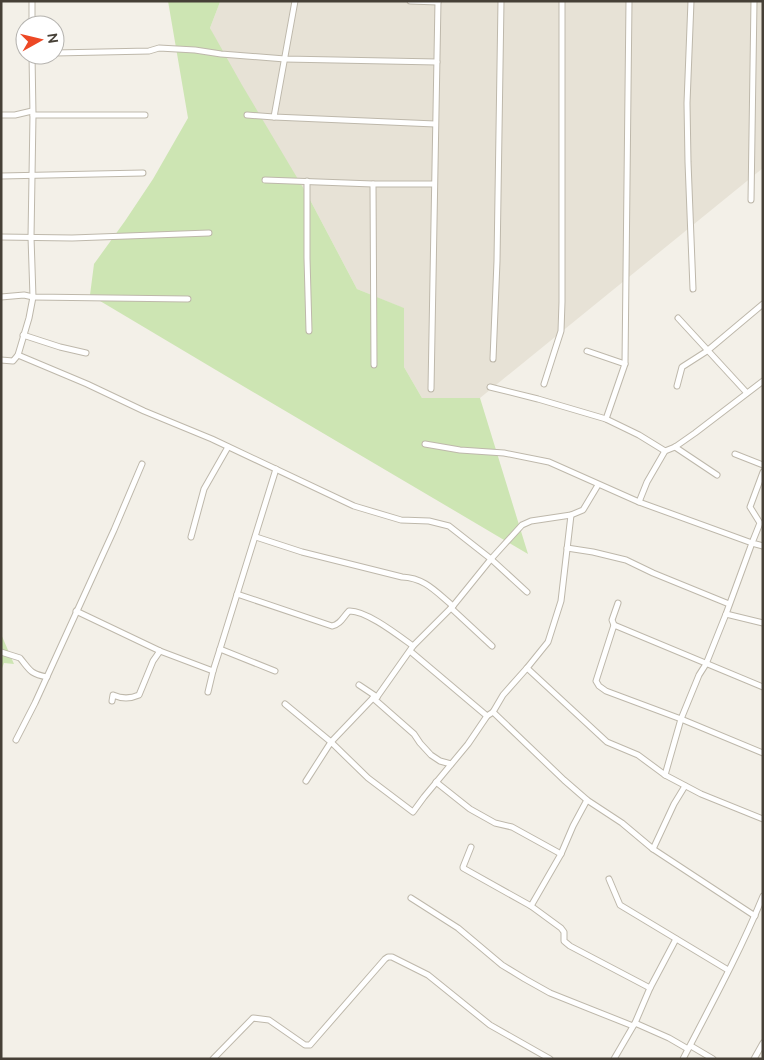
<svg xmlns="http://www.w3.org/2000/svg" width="764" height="1060" viewBox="0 0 764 1060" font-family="Ubuntu,sans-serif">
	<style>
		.residential { fill: #e7e2d6 }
		.green { fill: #cde5b3 }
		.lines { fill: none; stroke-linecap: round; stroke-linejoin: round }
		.minor-casing { stroke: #beb8ab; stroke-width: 7 }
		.minor { stroke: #fff; stroke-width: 5 }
	</style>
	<rect width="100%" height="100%" fill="#f3f0e8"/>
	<polygon class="residential" points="221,1 763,1 763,168 480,398 422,398 404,367 403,308 357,289 308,196 281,188 210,28 220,2"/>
	<g class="green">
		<polygon points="168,1 221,1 220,2 210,28 242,85 308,196 357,289 404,308 404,367 422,398 480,398 528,554 221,373 90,295 94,264 125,221 153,179 188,118"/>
		<polygon points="1,634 14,664 4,663 1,671"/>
	</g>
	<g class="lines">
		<g class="minor-casing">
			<g id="minor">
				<polyline points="410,1 438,2"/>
				<polyline points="691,1 687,103 688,162 693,289"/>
				<polyline points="32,25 32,1"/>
				<polyline points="55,53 149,51 159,48 195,50 221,54 285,59 437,62"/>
				<polyline points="1,115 15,115 32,111"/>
				<polyline points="33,115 145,115"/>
				<polyline points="247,115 274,117 435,124"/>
				<polyline points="274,117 295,1"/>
				<polyline points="1,176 143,173"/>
				<polyline points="265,180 373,184 434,184"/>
				<polyline points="307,181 307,258 309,331"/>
				<polyline points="373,184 374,365"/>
				<polyline points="751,200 754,1"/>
				<polyline points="1,237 72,238 209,233"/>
				<polyline points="1,297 24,295 33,297 188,299"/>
				<polyline points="678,318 747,393"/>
				<polyline points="23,335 60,347 86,353"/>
				<polyline points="587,351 625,364 606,419"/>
				<polyline points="18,355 87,384 144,411 212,439 354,506 401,520 429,521 449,526 491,559 527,592"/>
				<polyline points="493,359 497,261 501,1"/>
				<polyline points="1,360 13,361 18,355 29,318 33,297 31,237 33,115 32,55"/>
				<polyline points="625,364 629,1"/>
				<polyline points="544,384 561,331 562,302 562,1"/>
				<polyline points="677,386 682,367 707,351 763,304"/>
				<polyline points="490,387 538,399 606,419 639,435 665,451"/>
				<polyline points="431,389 438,1"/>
				<polyline points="425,444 460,450 504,453 549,462 639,502 752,543 726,614 706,664 699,675 681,719 665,775 701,794 763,819"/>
				<polyline points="675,447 717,475"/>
				<polyline points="735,454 763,465"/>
				<polyline points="763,472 750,507 760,523 752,543 763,546"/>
				<polyline points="639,502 647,482 665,451 675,447 695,433 763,381"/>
				<polyline points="191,537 204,489 228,447"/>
				<path d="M 256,537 L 302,552 L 402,577 C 425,578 436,592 453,606"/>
				<polyline points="567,548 593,552 626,560 653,573 729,604"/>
				<path d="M 237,594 L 332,626 C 341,624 343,617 349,611 C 366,610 399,636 413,646"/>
				<polyline points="451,608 492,646"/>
				<polyline points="76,611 160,651 213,671"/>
				<polyline points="726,614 763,623"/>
				<polyline points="614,625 612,620 618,603"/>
				<polyline points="410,651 487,716"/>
				<path d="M 1,652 L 20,658 C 30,670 30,674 47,677"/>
				<polyline points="527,668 607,742 638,755 665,775"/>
				<polyline points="275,671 220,649 276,469"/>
				<polyline points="359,685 377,697 413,646 453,606 491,559 522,525 531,521 571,515 583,510 598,485"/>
				<polyline points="763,687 614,625 596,681 599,686 606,691 681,719 763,753"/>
				<polyline points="208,692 213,671 220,649"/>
				<polyline points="373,698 414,734 420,743 431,755 440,761 451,764"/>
				<path d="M 112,701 L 113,695 C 122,699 130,699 139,695 L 153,661 L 160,651"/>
				<polyline points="285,704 331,742 373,698 377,697"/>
				<polyline points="493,712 564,780 587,800 622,823 653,849 755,916"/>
				<polyline points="16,740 35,703 114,530 142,464"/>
				<polyline points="306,781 331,742 368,778 413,812 424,797 468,744 487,716 493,712 503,695 527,668 548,642 561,601 571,515"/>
				<polyline points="436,782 470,809 495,823 512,827 561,854"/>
				<polyline points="471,847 463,867 463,868 531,906 561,854 573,826 587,800"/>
				<polyline points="653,849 674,804 685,786"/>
				<polyline points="609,879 620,905 728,970"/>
				<polyline points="411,898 458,928 502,965 525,979 550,993 633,1026"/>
				<polyline points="531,906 561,928 564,932 564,941 570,946 650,988 635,1023"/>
				<polyline points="650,988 676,939"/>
				<polyline points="691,1046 713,1059"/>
				<polyline points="213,1059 253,1018 269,1020 305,1045 310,1045 385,959 388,957 392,957 428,975 490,1025 550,1059"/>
				<polyline points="614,1059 635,1023 669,1038 688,1049"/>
				<path d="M 683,1059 C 711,1005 740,952 763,896"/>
				<polyline points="754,1059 763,1043"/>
			</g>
		</g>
		<use href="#minor" class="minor"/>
	</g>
	<rect width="764" height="1060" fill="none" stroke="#464037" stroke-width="5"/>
	<g transform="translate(40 40) rotate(82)"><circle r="24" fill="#ffffff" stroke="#b5b3af"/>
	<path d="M0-4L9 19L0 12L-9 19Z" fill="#ed4825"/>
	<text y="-8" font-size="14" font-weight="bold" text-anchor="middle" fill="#464037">N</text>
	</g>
</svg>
